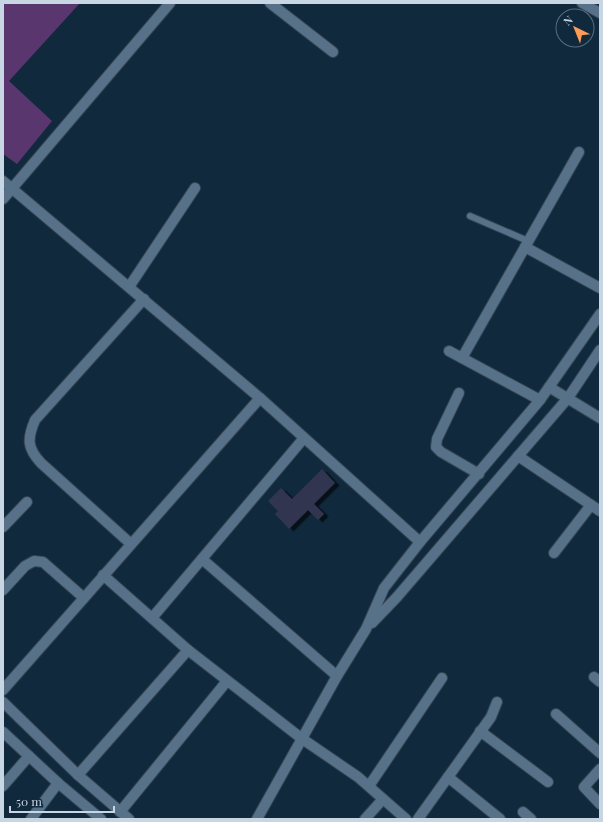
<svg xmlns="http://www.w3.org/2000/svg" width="603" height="822" viewBox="0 0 603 822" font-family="'Playfair Display',serif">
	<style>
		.green { fill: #5a366f }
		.building { fill: #31354f; filter: url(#shadow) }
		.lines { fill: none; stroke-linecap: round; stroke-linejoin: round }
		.service-casing { stroke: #344454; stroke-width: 8 }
		.minor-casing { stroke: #344454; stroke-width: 12 }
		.tertiary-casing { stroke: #344454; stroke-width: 12 }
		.service { stroke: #577288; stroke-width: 6 }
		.minor { stroke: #577288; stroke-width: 10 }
		.tertiary { stroke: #577288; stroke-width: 10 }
	</style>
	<defs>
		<filter id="shadow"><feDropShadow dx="4.5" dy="2.5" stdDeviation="0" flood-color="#0009"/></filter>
	</defs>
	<rect width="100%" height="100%" fill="#10293c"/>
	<polygon class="green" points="3,3 80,3 9,81 52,121 17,164 3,154"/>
	<polygon class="building" points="322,469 335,483 314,504 324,514 318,520 308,510 289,529 275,514 278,511 268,501 281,488 292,499"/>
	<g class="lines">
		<g class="service-casing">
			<polyline id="service" points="470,216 528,241"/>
		</g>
		<g class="minor-casing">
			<g id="minor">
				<polyline points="270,3 333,52"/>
				<polyline points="582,3 600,13"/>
				<polyline points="3,181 260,398 420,542"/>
				<polyline points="3,199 170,3"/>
				<polyline points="525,247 600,288"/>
				<polyline points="129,287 195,188"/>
				<polyline points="449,351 540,400"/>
				<polyline points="462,358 579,152"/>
				<polyline points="549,387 600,418"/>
				<polyline points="459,393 437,439 436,447 441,452 479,474"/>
				<polyline points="518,456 600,511"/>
				<polyline points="3,527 27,502"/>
				<path d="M 131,544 L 41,463 C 27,448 27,439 35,420 L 144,299"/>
				<polyline points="554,553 591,505"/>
				<polyline points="202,559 337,676"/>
				<polyline points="103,575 188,650 301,738 358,777 406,819"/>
				<polyline points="3,590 25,566 34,561 43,562 84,598"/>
				<polyline points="152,618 304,438"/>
				<polyline points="594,677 600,682"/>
				<polyline points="3,690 260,398"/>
				<polyline points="556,714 600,753"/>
				<polyline points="480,731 548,782"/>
				<polyline points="600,769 584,787 600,804"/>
				<polyline points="78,775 188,650"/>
				<polyline points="448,777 500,819"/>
				<polyline points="3,786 29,756"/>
				<polyline points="369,786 442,678"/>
				<polyline points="120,812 227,681"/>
				<polyline points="523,812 531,819"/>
				<polyline points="31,819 58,783"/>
				<polyline points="365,819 383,799"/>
				<polyline points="418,819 491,717 497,702"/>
			</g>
		</g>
		<g class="tertiary-casing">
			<g id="tertiary">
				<polyline points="372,623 397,597 568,398 600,350"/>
				<polyline points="3,702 78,775 129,819"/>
				<polyline points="3,732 58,783 101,819"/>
				<polyline points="257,819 337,676 366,629 384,588 420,542 540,400 600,314"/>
			</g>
		</g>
		<use href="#service" class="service"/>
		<use href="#minor" class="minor"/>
		<use href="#tertiary" class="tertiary"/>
	</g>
	<rect width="603" height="822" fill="none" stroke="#c8d6e3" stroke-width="8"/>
	<g transform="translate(575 28) rotate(317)"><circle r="19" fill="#10293c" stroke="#5a6e7f"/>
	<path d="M0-3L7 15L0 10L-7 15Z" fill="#fe9c57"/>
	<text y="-6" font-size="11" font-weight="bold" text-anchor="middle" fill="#c8d6e3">N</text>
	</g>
	<path d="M10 806v6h104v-6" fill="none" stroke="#c8d6e3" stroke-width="2"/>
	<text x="16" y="806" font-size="12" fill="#c8d6e3" stroke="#10293c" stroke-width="3" paint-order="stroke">50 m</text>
</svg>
